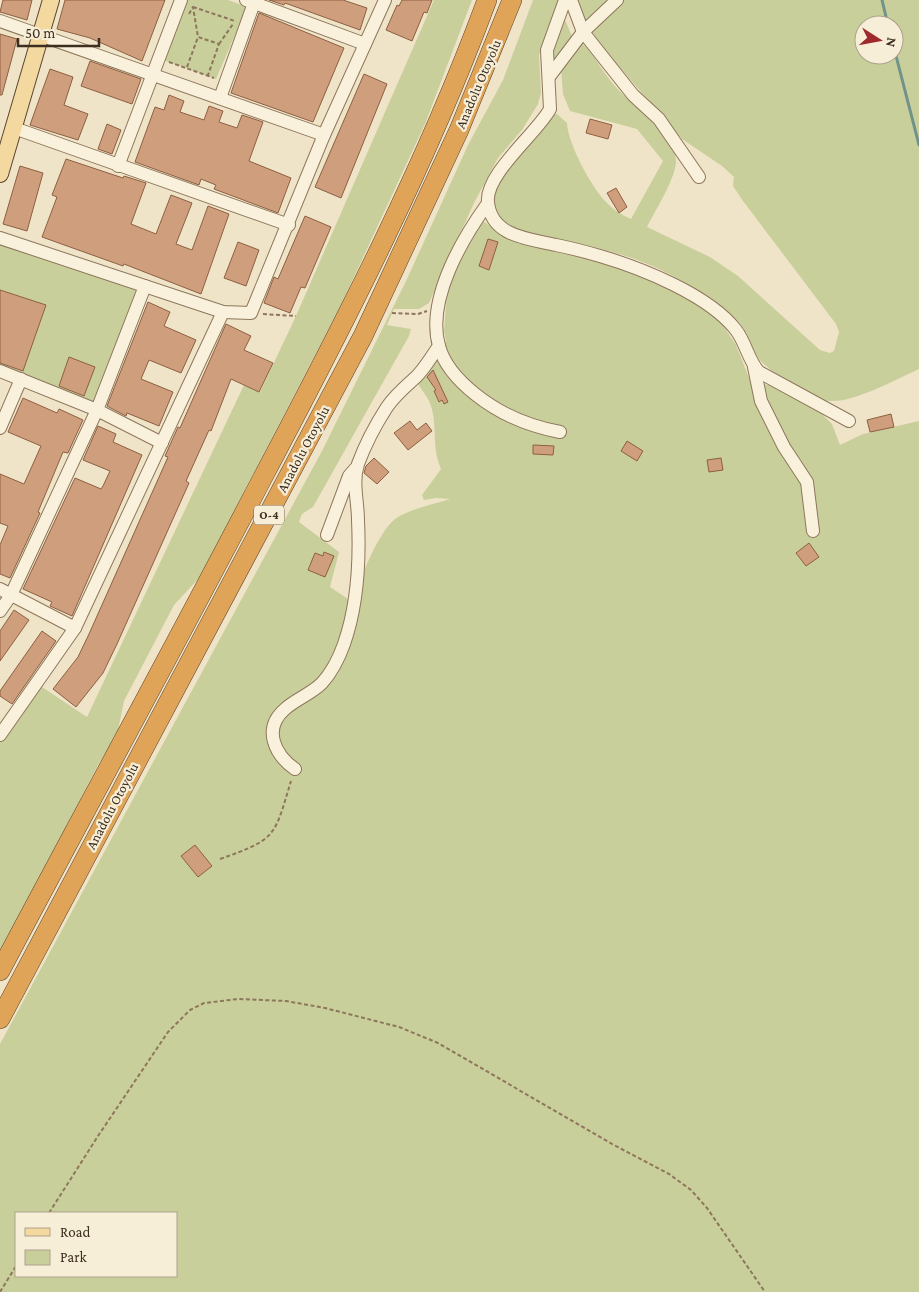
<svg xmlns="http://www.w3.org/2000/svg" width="919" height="1292" viewBox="0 0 919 1292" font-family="'Crimson Pro',serif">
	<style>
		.green { fill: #c9cf9b; fill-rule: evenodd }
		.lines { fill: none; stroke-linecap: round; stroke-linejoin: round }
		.stream { stroke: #6f938a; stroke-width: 3 }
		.building { fill: #cf9f7d; stroke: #8d5f41 }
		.minor-casing { stroke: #8d765c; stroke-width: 14 }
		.major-casing { stroke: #5b4430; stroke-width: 18 }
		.highway-casing { stroke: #5b4430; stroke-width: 20 }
		.path { stroke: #8d765c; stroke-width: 2; stroke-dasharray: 4 2.5; stroke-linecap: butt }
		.minor { stroke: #faf1dc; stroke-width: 12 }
		.major { stroke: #f3d9a0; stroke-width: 16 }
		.highway { stroke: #e0a458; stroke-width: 19 }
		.labels { text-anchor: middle; stroke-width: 4.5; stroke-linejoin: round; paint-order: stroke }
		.shield { fill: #f7eed8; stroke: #756857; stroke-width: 1 }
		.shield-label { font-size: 12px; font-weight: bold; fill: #3d2e20 }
		.street-label { font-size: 14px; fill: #3d2e20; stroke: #f7eed8 }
	</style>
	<rect width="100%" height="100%" fill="#f0e4c8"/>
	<g class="green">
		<polygon points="185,0 228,0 247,7 216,79 163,60"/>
		<polygon points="434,0 472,0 425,124 341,305 200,577 174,605 124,701 117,735 99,763 0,955 0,735 36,683 87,717 244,385 260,392 296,316"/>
		<path d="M 533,0 L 559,0 L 539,55 L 541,93 L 538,104 L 522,130 L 498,158 L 474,203 L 429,303 L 419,309 L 394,309 L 387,325 L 411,329 L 409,336 L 313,507 L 302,514 L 299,522 L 339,552 L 330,587 L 354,603 C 357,583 379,531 395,519 C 411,508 432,505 450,499 L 436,498 L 424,500 L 422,495 L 441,469 C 431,445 438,429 431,406 C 429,398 421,390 417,382 L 446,341 L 444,331 L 448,279 L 475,225 L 483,221 L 519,244 L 532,244 L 604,262 L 667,287 L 699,306 L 721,322 L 736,345 L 751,383 L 770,385 L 817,409 L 832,424 L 840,445 L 863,434 L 919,421 L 919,1292 L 0,1292 L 0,1044 L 322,451 L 407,279 L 468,145 L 503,80 ZM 16,1213 L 176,1213 L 176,1276 L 16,1276 Z"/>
		<path d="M 578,0 L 919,0 L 919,369 C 897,379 853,403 830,401 C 813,400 771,373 759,359 C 750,348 749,331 737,320 C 718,303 694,287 671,275 C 623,249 568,242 515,231 C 479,207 497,184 518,157 C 529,143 540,129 551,115 L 557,114 L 567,123 C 568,144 592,189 608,204 C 615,211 622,215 631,219 L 663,161 L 637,129 L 570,111 L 563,94 L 561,69 L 582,43 C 595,56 602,71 614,85 C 629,103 676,136 676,161 C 676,178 655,211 647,227 L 710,257 L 738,276 L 820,350 L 830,353 L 834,351 L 839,332 L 836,324 L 743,201 L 733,186 L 734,177 L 722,166 L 682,139 L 601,46 L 581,14 ZM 864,25 L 894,25 L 894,55 L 864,55 Z"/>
		<path d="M 565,20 L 572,36 L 554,60 C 550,47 555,29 565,20 Z"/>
		<polygon points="0,238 145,286 97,410 0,371"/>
	</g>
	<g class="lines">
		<g class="stream">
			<polyline points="882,0 888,25"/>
			<polyline points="894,48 919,145"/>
		</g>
	</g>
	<g class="building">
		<polygon points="3,0 32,0 27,20 0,12"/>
		<polygon points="65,0 165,0 142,61 90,38 57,29"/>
		<polygon points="269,0 343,0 367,8 360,30 285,3 284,5"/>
		<polygon points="402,0 432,0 427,13 424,12 412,41 386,30 397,5 399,6"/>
		<polygon points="259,13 344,48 313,122 231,93"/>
		<polygon points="0,34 17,39 2,95 0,95"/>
		<polygon points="90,61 141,79 132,104 81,86"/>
		<polygon points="50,69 73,77 64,105 88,114 78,140 30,125"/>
		<polygon points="364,74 387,84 341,198 315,187"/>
		<polygon points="169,95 184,101 180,112 204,120 209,106 223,111 219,122 237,128 242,115 263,122 249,161 291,178 278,213 214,189 216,185 201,179 199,185 135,162 155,107 164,110"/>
		<polygon points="590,119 612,125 608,139 586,133"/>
		<polygon points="107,124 121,130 112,154 98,149"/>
		<polygon points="66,159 123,178 124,176 146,183 131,224 156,234 171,195 192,203 176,244 192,250 208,206 229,214 201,294 124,264 123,266 42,237 57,197 52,195"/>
		<polygon points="20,166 43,173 27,231 3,224"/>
		<polygon points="616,188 627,207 619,213 607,193"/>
		<polygon points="305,216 331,227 305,288 301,287 290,313 264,303 274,277 278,279"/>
		<polygon points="488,239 498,242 489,270 479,266"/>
		<polygon points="238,242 259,250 246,286 224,278"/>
		<polygon points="0,290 46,305 23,371 0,363"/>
		<polygon points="148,302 170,312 164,326 196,340 181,373 149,360 141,379 173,392 159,426 127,413 126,416 107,406"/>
		<polygon points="226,324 251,336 244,350 273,363 259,392 231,379 211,431 209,430 186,481 189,483 117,644 103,673 76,707 53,689 78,657 89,634 168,457 165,456 178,427 180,428"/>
		<polygon points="69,357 95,367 84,396 59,386"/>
		<polygon points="433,370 448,402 444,404 442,400 439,402 434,391 436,390 427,377"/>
		<polygon points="23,398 57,413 59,409 83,420 68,453 63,452 38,512 40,513 10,578 0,574 0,545 8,526 0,523 0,474 24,484 41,446 8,432"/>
		<polygon points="891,414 894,427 870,432 867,420"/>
		<polygon points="410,421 417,430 426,423 432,431 408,450 394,433"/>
		<polygon points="98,426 116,434 113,442 142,455 72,616 50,606 52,602 23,589 75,478 101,489 103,486 110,471 83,460"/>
		<polygon points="627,441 643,451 637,461 621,451"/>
		<polygon points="533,445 554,446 553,455 533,454"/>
		<polygon points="374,458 389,472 377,484 364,473 366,466"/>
		<polygon points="721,458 723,470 709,472 707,460"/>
		<polygon points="809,543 819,557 806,566 796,553"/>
		<polygon points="324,552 334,556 325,577 308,570 315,553 323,556"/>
		<polygon points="14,610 29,620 0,661 0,631"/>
		<polygon points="42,631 56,641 12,704 0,696 0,691"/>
		<polygon points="195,845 212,866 198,877 181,856"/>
	</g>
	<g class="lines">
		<g class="minor-casing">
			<g id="minor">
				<polyline points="246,0 365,44"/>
				<path d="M 565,0 L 547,50 L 550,109 C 538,132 485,174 488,202 C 491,237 530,239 556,245 C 571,248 586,252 600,256 C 641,268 709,295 736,330 C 746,343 748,360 759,372 L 849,421"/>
				<polyline points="571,0 583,32 633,95 659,119 699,177"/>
				<polyline points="0,21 324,135"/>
				<polyline points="549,77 583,32 617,0"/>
				<polyline points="220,98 255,0"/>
				<polyline points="14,128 289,225"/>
				<polyline points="118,166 181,0"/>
				<path d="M 488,203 C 462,239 426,300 439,346 C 444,365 460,382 475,394 C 501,415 528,426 560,432"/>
				<polyline points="0,238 223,312 251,313 324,135 385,0"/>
				<polyline points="754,367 761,401 784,447 807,482 813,531"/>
				<polyline points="0,371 97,410 162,443"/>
				<polyline points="0,428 21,379"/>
				<polyline points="327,535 349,476 355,469"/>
				<polyline points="0,589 75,628"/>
				<polyline points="0,611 11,595 97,410 145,286"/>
				<polyline points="0,735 75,628 223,312"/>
				<path d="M 295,769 C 275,755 262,729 285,709 C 296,699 311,694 322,683 C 332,672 339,658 344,644 C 358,604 360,562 358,520 C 358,502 352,482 358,464 C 365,445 376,424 387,407 C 395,395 406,386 416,377 C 425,368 431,357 439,346"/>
			</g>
		</g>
		<g class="major-casing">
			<polyline id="major" points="0,174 51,0"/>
		</g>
		<g class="highway-casing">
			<g id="highway">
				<path d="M 0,971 C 87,807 176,644 262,479 C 344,324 426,165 487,0"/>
				<polyline points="0,1019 363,336 459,130 512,0"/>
			</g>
		</g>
		<g class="path">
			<polyline points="193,7 235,21"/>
			<polyline points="189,14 193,7 198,37"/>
			<polyline points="219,44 233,24"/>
			<polyline points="169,62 214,78"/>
			<polyline points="187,67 198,37 219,44 208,75"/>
			<polyline points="392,313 418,314 427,311"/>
			<polyline points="263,314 296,316"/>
			<path d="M 220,859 C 277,839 274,837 291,781"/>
			<polyline points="49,1213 98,1136 168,1032 190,1010 204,1003 238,999 286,1001 325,1008 399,1027 438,1043 612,1144 669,1174 691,1190 707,1208 765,1292"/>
			<polyline points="0,1292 16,1266"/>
		</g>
		<use href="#minor" class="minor"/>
		<use href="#major" class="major"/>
		<use href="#highway" class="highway"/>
	</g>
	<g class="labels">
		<rect class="shield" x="254" y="505.5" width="30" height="19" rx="4"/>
		<g class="shield-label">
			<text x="269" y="519">O-4</text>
		</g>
		<g class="street-label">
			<text transform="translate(478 84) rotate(-67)" y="5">Anadolu Otoyolu</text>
			<text transform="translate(303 449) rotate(-62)" y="5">Anadolu Otoyolu</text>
			<text transform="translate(112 806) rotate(-62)" y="5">Anadolu Otoyolu</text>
		</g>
	</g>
	<rect x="15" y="1212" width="162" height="65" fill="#f7eed8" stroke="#ada18e"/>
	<rect x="25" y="1228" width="25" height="8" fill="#f3d9a0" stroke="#ada18e"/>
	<text x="60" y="1237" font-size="15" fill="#3d2e20">Road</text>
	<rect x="25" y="1250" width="25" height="15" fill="#c9cf9b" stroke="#ada18e"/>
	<text x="60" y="1262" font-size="15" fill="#3d2e20">Park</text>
	<g transform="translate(879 40) rotate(101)"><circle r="24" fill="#f7eed8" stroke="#ada18e"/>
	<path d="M0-4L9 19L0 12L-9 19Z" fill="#9e2a2b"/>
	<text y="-8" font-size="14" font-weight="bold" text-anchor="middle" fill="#3d2e20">N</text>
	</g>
	<path d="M18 38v8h81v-8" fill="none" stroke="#3d2e20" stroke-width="2.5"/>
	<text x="25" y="38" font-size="15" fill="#3d2e20" stroke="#f7eed8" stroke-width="4" paint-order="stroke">50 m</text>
</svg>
